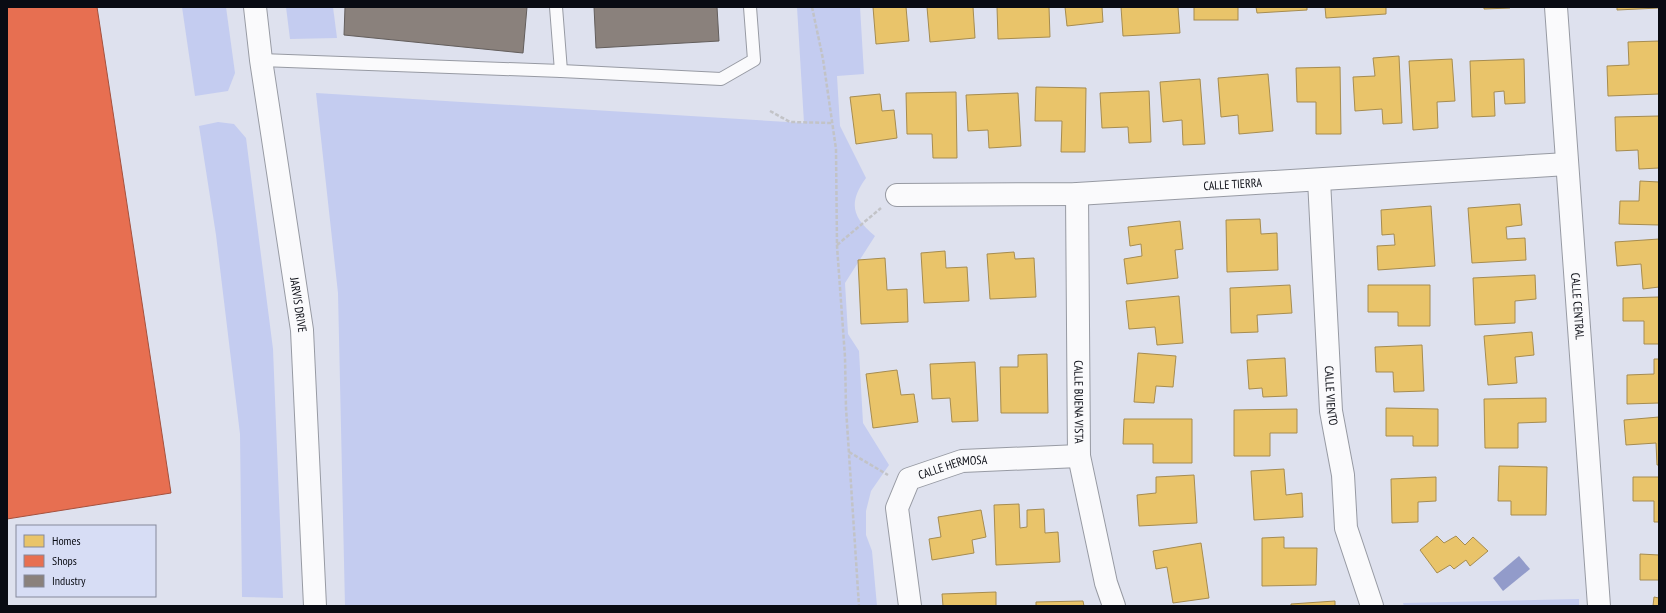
<svg xmlns="http://www.w3.org/2000/svg" width="1666" height="613" viewBox="0 0 1666 613" font-family="'PT Sans Narrow',sans-serif">
	<style>
		.green { fill: #c4ccf0 }
		.water { fill: #929bca }
		.homes { fill: #e9c46a; stroke: #a68c50 }
		.shops { fill: #e76f51; stroke: #a4513e }
		.industry { fill: #8a817c; stroke: #635e5c }
		.lines { fill: none; stroke-linecap: round; stroke-linejoin: round }
		.service-casing { stroke: #979aa3; stroke-width: 14 }
		.minor-casing { stroke: #979aa3; stroke-width: 24 }
		.path { stroke: #c2c3c7; stroke-width: 2.5; stroke-dasharray: 4 2; stroke-linecap: butt }
		.service { stroke: #fafafc; stroke-width: 12 }
		.minor { stroke: #fafafc; stroke-width: 22 }
		.labels { text-anchor: middle; stroke-width: 4; stroke-linejoin: round; paint-order: stroke }
		.street-label { font-size: 12px; fill: #090b13; stroke: #d7ddf5 }
	</style>
	<rect width="100%" height="100%" fill="#dee1ee"/>
	<g class="green">
		<polygon points="182,7 226,7 235,73 228,91 195,96"/>
		<polygon points="286,7 333,7 337,38 290,39"/>
		<path d="M 797,7 L 860,7 L 864,74 L 837,76 L 840,126 L 866,178 C 848,203 852,217 875,236 L 845,283 L 848,334 L 859,351 L 863,423 L 889,465 L 871,491 L 866,511 L 866,535 L 872,551 L 877,606 L 345,606 L 338,293 L 316,93 L 804,123 Z"/>
		<polygon points="218,122 234,124 246,138 273,349 283,598 242,597 240,434 216,235 199,126"/>
		<polygon points="1579,599 1579,606 1404,606 1403,603"/>
	</g>
	<polygon class="water" points="1519,556 1530,569 1503,591 1493,578"/>
	<g class="homes">
		<polygon points="873,7 906,7 909,41 876,44"/>
		<polygon points="927,7 973,7 975,38 930,42"/>
		<polygon points="997,7 1049,7 1050,37 998,39"/>
		<polygon points="1065,7 1102,7 1103,22 1067,26"/>
		<polygon points="1121,7 1178,7 1180,33 1123,36"/>
		<rect x="1194" y="7" width="44" height="13"/>
		<polygon points="1256,7 1307,7 1307,10 1257,13"/>
		<polygon points="1325,7 1386,7 1386,14 1326,18"/>
		<polygon points="1484,7 1510,7 1510,8 1484,9"/>
		<polygon points="1617,7 1659,7 1659,8 1617,10"/>
		<polygon points="1659,41 1659,94 1608,96 1607,66 1629,65 1628,42"/>
		<polygon points="1399,56 1402,123 1383,124 1382,109 1355,111 1353,77 1375,76 1373,58"/>
		<polygon points="1452,59 1455,101 1437,102 1438,128 1413,130 1409,61"/>
		<polygon points="1524,59 1525,103 1505,104 1504,91 1494,92 1495,116 1472,117 1470,61"/>
		<polygon points="1340,67 1341,134 1316,134 1316,102 1297,102 1296,68"/>
		<polygon points="1268,74 1273,131 1239,134 1238,115 1221,117 1218,78"/>
		<polygon points="1200,79 1205,144 1183,145 1182,120 1163,122 1160,82"/>
		<polygon points="1036,87 1086,88 1085,152 1061,152 1062,121 1035,121"/>
		<polygon points="1149,91 1151,142 1129,143 1128,127 1102,128 1100,93"/>
		<polygon points="956,92 957,158 933,158 932,134 907,134 906,93"/>
		<polygon points="1018,93 1021,146 989,148 988,130 968,131 966,95"/>
		<polygon points="880,94 882,111 894,110 897,138 856,144 850,97"/>
		<polygon points="1659,116 1659,168 1639,169 1638,150 1616,151 1615,117"/>
		<polygon points="1640,181 1659,182 1659,225 1619,224 1620,201 1639,201"/>
		<polygon points="1520,204 1522,225 1506,227 1507,239 1525,238 1526,260 1472,263 1468,208"/>
		<polygon points="1431,206 1435,266 1378,270 1377,246 1395,245 1394,234 1382,235 1381,210"/>
		<polygon points="1260,219 1261,234 1277,233 1278,270 1227,272 1226,220"/>
		<polygon points="1180,221 1183,249 1175,250 1178,278 1127,284 1124,259 1142,256 1141,244 1130,246 1128,227"/>
		<polygon points="1659,239 1659,287 1643,289 1641,264 1617,266 1615,242"/>
		<polygon points="945,251 946,268 967,267 969,301 924,303 921,253"/>
		<polygon points="1014,252 1015,259 1034,258 1036,297 990,299 987,254"/>
		<polygon points="885,258 887,290 907,289 908,322 861,324 858,260"/>
		<polygon points="1535,275 1536,299 1515,301 1515,323 1475,325 1473,278"/>
		<polygon points="1290,285 1292,313 1257,315 1258,332 1231,333 1230,288"/>
		<polygon points="1368,285 1430,285 1430,326 1398,326 1398,312 1368,312"/>
		<polygon points="1179,296 1183,343 1157,345 1155,327 1129,329 1126,301"/>
		<polygon points="1659,297 1659,344 1644,344 1644,321 1623,321 1623,298"/>
		<polygon points="1532,332 1534,355 1515,357 1517,383 1488,385 1484,336"/>
		<polygon points="1422,345 1424,391 1394,392 1393,372 1376,372 1375,347"/>
		<polygon points="1138,353 1176,356 1173,387 1156,386 1154,403 1134,402"/>
		<polygon points="1047,354 1048,413 1001,413 1000,367 1018,367 1018,355"/>
		<polygon points="1285,358 1287,396 1263,397 1262,388 1249,389 1247,360"/>
		<polygon points="1654,359 1659,359 1659,403 1627,404 1627,375 1654,374"/>
		<polygon points="975,362 978,421 952,422 950,398 932,399 930,364"/>
		<polygon points="897,370 901,395 914,394 918,422 873,428 866,374"/>
		<polygon points="1546,398 1546,422 1518,423 1518,448 1485,448 1484,399"/>
		<polygon points="1386,408 1438,409 1438,446 1413,446 1413,436 1386,436"/>
		<polygon points="1297,409 1297,433 1270,433 1270,456 1234,456 1234,410"/>
		<polygon points="1659,417 1659,465 1657,465 1656,443 1626,445 1624,420"/>
		<polygon points="1124,419 1192,419 1192,463 1153,463 1153,444 1123,444"/>
		<polygon points="1499,466 1547,467 1546,515 1511,515 1511,501 1498,501"/>
		<polygon points="1284,469 1286,495 1302,493 1303,517 1254,520 1251,471"/>
		<polygon points="1194,475 1197,523 1139,526 1137,495 1156,493 1156,477"/>
		<polygon points="1436,477 1436,501 1418,502 1418,522 1392,523 1391,479"/>
		<polygon points="1633,477 1659,477 1659,522 1654,522 1654,501 1633,501"/>
		<polygon points="1019,504 1020,528 1027,527 1027,510 1044,509 1045,533 1058,532 1060,562 996,565 994,505"/>
		<polygon points="981,510 986,537 972,540 974,553 932,560 929,539 941,537 938,517"/>
		<polygon points="1437,536 1444,543 1456,536 1465,545 1473,537 1488,551 1470,566 1466,560 1454,569 1450,565 1437,573 1420,550"/>
		<polygon points="1284,537 1284,548 1317,548 1316,585 1262,586 1262,538"/>
		<polygon points="1201,543 1209,598 1173,603 1167,567 1156,569 1153,551"/>
		<polygon points="1640,554 1659,555 1659,580 1640,580"/>
		<polygon points="996,592 996,606 943,606 942,594"/>
		<polygon points="1654,597 1659,598 1659,606 1653,606"/>
		<polygon points="1083,601 1084,606 1036,606 1036,602"/>
		<polygon points="1335,601 1335,606 1291,606 1291,604"/>
	</g>
	<polygon class="shops" points="7,7 97,7 171,493 7,519"/>
	<g class="industry">
		<polygon points="345,7 527,7 523,53 344,35"/>
		<polygon points="594,7 717,7 719,41 596,48"/>
	</g>
	<g class="lines">
		<g class="service-casing">
			<g id="service">
				<polyline points="556,7 561,71"/>
				<polyline points="261,60 561,71 721,79 754,60 750,7"/>
			</g>
		</g>
		<g class="minor-casing">
			<g id="minor">
				<path id="s1" d="M 255,7 L 261,60 L 302,330 L 315,606"/>
				<path id="s2" d="M 1556,7 L 1599,606"/>
				<path id="s3" d="M 1319,180 L 1331,411 L 1343,475 L 1346,528 L 1372,606"/>
				<path id="s4" d="M 1077,194 L 1079,456 L 1106,583 L 1114,606"/>
				<path id="s5" d="M 897,195 L 1077,194 L 1567,164"/>
				<path id="s6" d="M 910,606 L 897,508 L 909,479 L 962,461 L 1079,456"/>
			</g>
		</g>
		<g class="path">
			<polyline points="812,7 823,59 836,149 837,246 845,357 846,408 859,606"/>
			<polyline points="770,111 790,122 832,123"/>
			<polyline points="837,245 881,208"/>
			<polyline points="849,452 888,475"/>
		</g>
		<use href="#service" class="service"/>
		<use href="#minor" class="minor"/>
	</g>
	<g class="labels">
		<g class="street-label">
			<text dy="4" stroke="none"><textPath href="#s5" startOffset="336">CALLE TIERRA</textPath></text>
			<text dy="4" stroke="none"><textPath href="#s1" startOffset="301">JARVIS DRIVE</textPath></text>
			<text dy="4" stroke="none"><textPath href="#s2" startOffset="300">CALLE CENTRAL</textPath></text>
			<text dy="4" stroke="none"><textPath href="#s3" startOffset="216">CALLE VIENTO</textPath></text>
			<text dy="4" stroke="none"><textPath href="#s4" startOffset="208">CALLE BUENA VISTA</textPath></text>
			<text dy="4" stroke="none"><textPath href="#s6" startOffset="176">CALLE HERMOSA</textPath></text>
		</g>
	</g>
	<rect width="1666" height="613" fill="none" stroke="#090b13" stroke-width="16"/>
	<rect x="16" y="525" width="140" height="72" fill="#d7ddf5" stroke="#85899b"/>
	<rect x="24" y="535" width="20" height="12" fill="#e9c46a" stroke="#85899b"/>
	<text x="52" y="545" font-size="12" fill="#090b13">Homes</text>
	<rect x="24" y="555" width="20" height="12" fill="#e76f51" stroke="#85899b"/>
	<text x="52" y="565" font-size="12" fill="#090b13">Shops</text>
	<rect x="24" y="575" width="20" height="12" fill="#8a817c" stroke="#85899b"/>
	<text x="52" y="585" font-size="12" fill="#090b13">Industry</text>
</svg>
